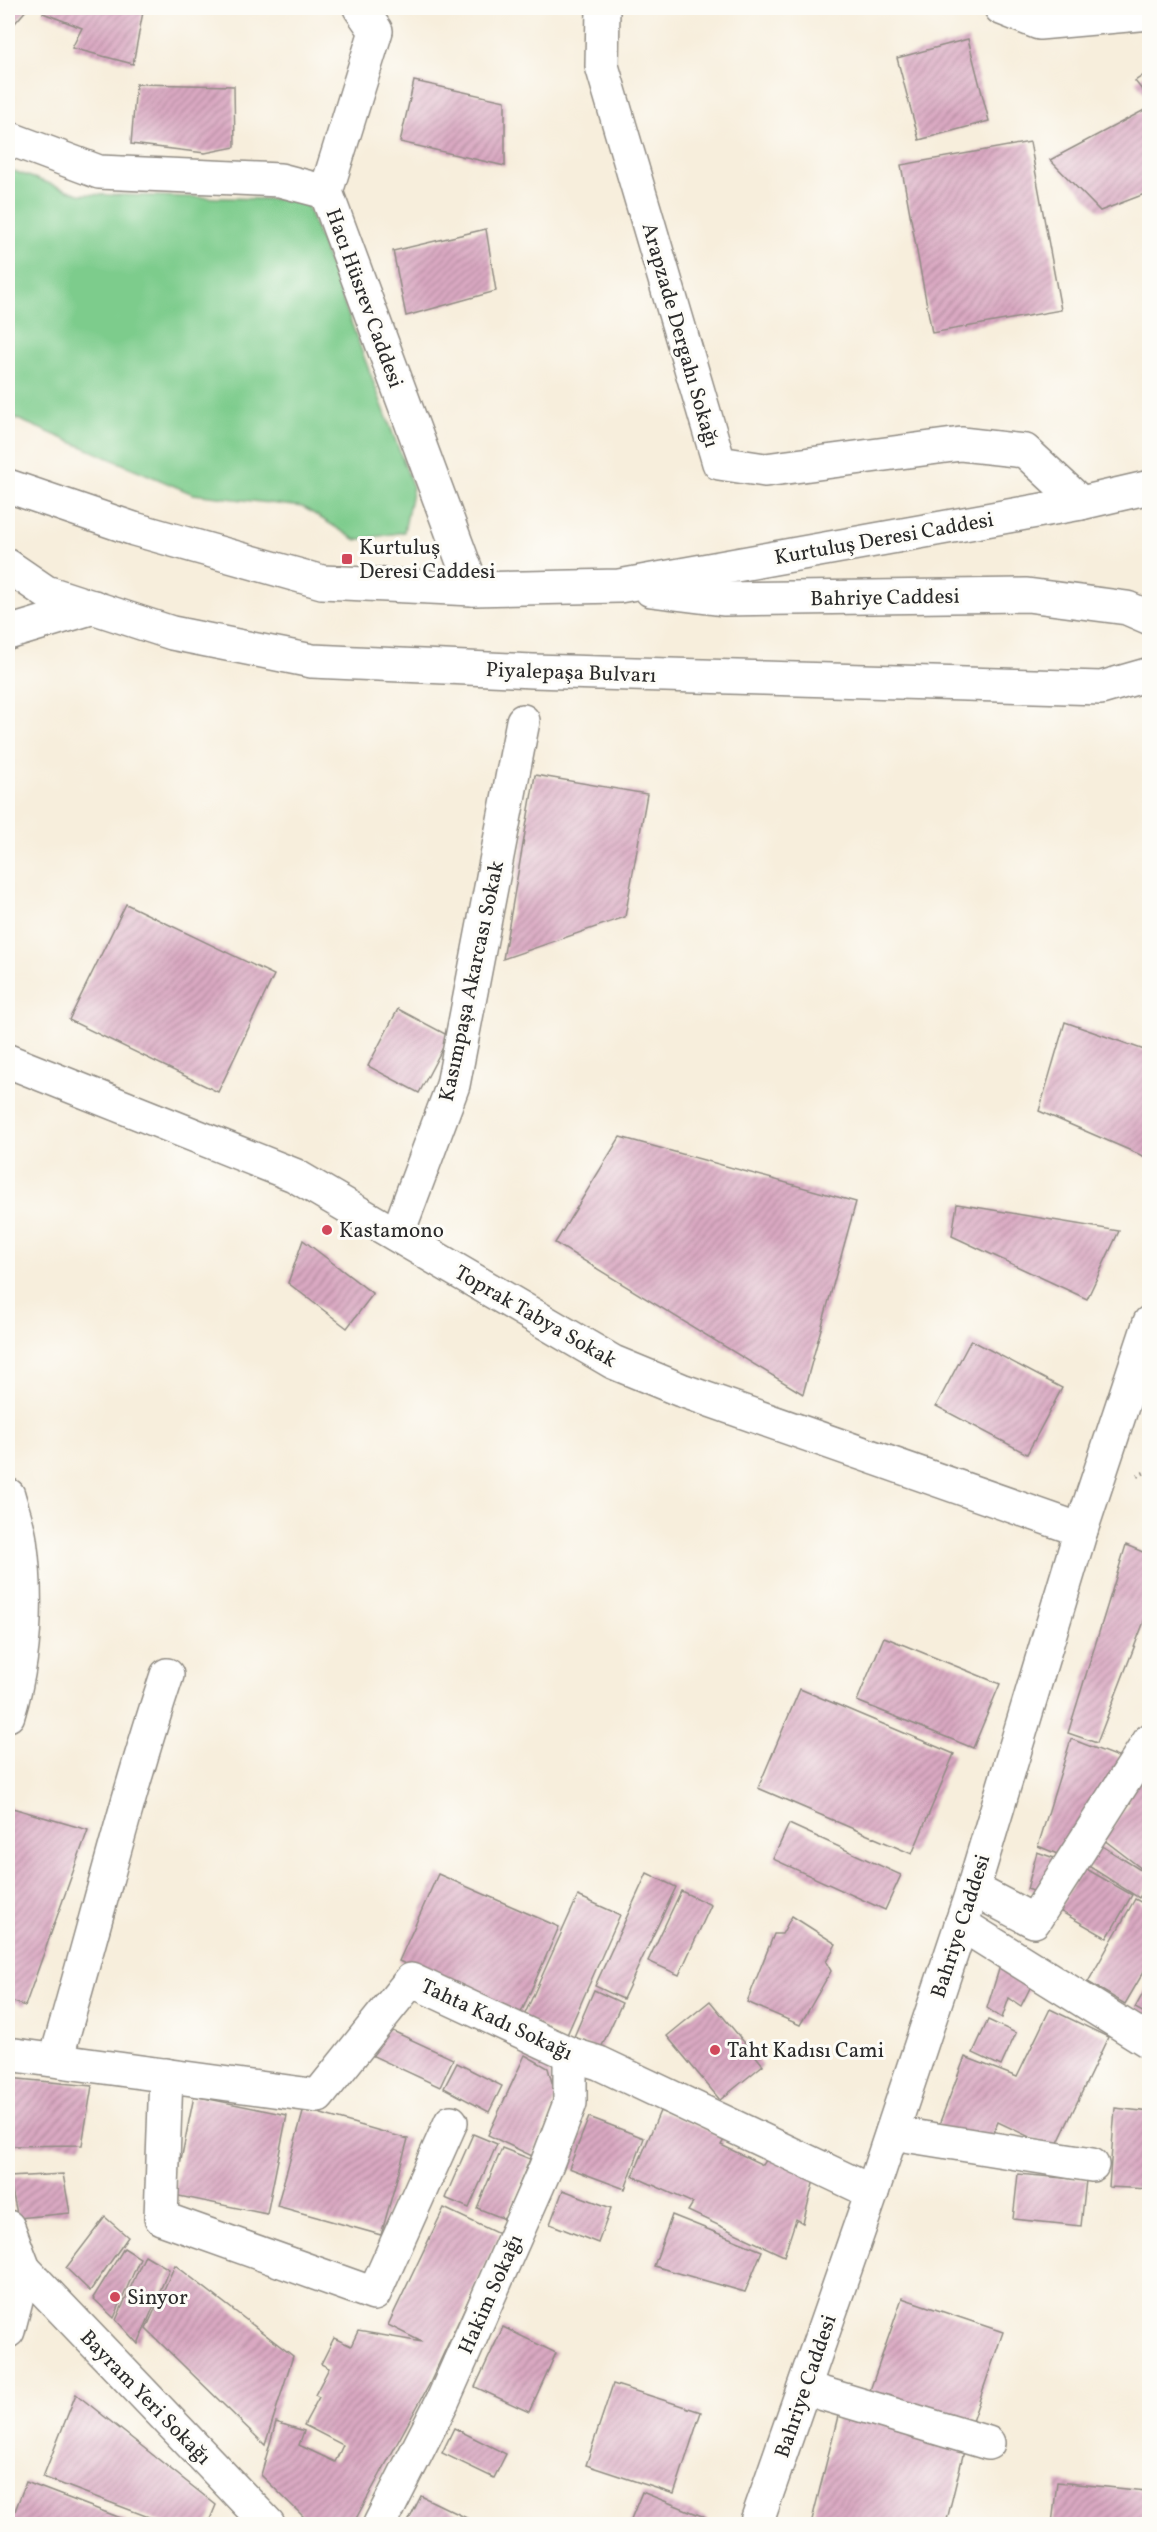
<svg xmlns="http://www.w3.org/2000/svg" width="1157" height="2532" viewBox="0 0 1157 2532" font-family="Vollkorn,serif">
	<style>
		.park { fill: #7dcc8c; stroke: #547c5c; stroke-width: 1.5 }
		.building { fill: url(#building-hatch) }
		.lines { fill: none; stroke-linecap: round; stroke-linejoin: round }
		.minor-casing { stroke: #918c84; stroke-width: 36 }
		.major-casing { stroke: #918c84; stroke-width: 36 }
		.path { stroke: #918c84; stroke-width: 4; stroke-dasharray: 1.5 4.5; stroke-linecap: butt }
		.minor { stroke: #fff; stroke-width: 33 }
		.major { stroke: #fff; stroke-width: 33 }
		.poi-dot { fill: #d1495b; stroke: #fdfcf7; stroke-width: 2 }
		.labels { text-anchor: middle; stroke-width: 6; stroke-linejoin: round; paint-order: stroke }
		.street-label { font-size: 21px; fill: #2b2b2b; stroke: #fdfcf7 }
		.poi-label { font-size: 21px; fill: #2b2b2b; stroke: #fdfcf7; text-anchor: start }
	</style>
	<defs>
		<pattern id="building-hatch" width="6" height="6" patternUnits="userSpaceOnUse" patternTransform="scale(1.5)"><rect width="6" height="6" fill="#daa9c2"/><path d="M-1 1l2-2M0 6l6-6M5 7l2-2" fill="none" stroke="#b18a9e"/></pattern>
	</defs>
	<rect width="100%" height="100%" fill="#fdfcf7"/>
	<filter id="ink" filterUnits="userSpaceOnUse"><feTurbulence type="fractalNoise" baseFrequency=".0167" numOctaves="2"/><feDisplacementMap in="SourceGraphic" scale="12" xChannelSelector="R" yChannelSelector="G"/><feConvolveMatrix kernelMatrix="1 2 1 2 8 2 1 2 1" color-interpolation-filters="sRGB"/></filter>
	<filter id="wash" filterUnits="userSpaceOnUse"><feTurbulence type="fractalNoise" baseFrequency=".008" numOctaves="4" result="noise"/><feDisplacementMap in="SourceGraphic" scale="24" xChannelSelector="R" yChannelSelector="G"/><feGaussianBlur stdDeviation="1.35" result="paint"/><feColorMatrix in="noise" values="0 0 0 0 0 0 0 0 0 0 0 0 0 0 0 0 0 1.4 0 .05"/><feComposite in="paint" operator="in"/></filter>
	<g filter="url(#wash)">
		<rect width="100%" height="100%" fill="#f7eedc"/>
		<polygon class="park" points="8,169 79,194 305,200 413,487 404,532 356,540 303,507 193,494 8,415"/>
		<g id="blocks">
			<g class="building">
				<polygon points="8,8 28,8 15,23 8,23"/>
				<polygon points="45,8 133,8 143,12 133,64 72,48 82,28 43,13"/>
				<polygon points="968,39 989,121 919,140 897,58"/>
				<polygon points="1150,71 1150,100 1135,81"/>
				<polygon points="414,81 505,101 505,166 400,142"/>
				<polygon points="136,84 234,86 235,147 205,153 131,144"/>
				<polygon points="1150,107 1150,192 1100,211 1050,160"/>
				<polygon points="1030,142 1061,310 932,333 901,165"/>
				<polygon points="486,229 496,291 406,316 393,251"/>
				<polygon points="535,775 647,794 625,917 503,959"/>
				<polygon points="126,904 274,975 218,1092 69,1020"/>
				<polygon points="398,1009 449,1036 419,1093 368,1066"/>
				<polygon points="1065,1022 1150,1052 1150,1159 1039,1111"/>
				<polygon points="620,1137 856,1202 803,1394 555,1243"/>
				<polygon points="957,1204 1119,1231 1087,1299 952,1236"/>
				<polygon points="303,1240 373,1294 347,1328 288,1283"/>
				<polygon points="971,1340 1062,1388 1027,1454 936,1406"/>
				<polygon points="1126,1545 1150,1555 1150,1606 1097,1743 1068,1733"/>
				<polygon points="884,1637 1000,1684 973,1748 857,1701"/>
				<polygon points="800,1689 954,1754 912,1854 758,1788"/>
				<polygon points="1071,1739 1131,1762 1067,1858 1038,1846"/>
				<polygon points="1150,1765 1150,1868 1146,1872 1103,1839 1130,1802 1126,1799"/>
				<polygon points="9,1807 88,1830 25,2006 8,2000 8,1814"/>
				<polygon points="789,1824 901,1875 885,1910 773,1859"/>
				<polygon points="1099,1844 1150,1876 1150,1881 1139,1898 1087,1865"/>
				<polygon points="1037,1852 1060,1860 1040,1893 1027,1889"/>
				<polygon points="1083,1867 1132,1895 1107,1938 1058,1910"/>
				<polygon points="647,1873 676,1887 623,1999 595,1986"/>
				<polygon points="438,1874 559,1927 520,2015 399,1961"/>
				<polygon points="681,1891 711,1905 679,1975 648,1961"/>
				<polygon points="578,1896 620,1915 566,2037 523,2018"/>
				<polygon points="1135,1899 1150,1907 1150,1961 1125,2004 1088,1982"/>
				<polygon points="792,1916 836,1944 826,1962 831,1971 800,2025 747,2002 774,1934 782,1934"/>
				<polygon points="1000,1966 1033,1982 1021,2006 1009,1998 1002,2018 987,2008"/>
				<polygon points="1150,1981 1150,2016 1135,2008"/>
				<polygon points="594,1990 622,2003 600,2050 573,2039"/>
				<polygon points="710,2001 763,2065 720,2100 667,2036"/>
				<polygon points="1050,2009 1108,2037 1055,2149 998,2122 982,2160 933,2140 965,2057 1017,2077"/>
				<polygon points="988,2020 1016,2033 1001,2066 973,2053"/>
				<polygon points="382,2026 453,2059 440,2087 369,2054"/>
				<polygon points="525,2055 548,2068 556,2097 532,2156 488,2135"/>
				<polygon points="457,2063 502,2086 489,2112 444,2088"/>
				<polygon points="8,2078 92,2086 82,2145 8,2146"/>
				<polygon points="194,2096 287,2115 267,2214 174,2195"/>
				<polygon points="1115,2108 1150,2112 1150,2189 1109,2187"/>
				<polygon points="304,2109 408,2139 381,2235 277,2206"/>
				<polygon points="660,2111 725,2138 721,2145 763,2165 770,2154 815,2176 803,2223 796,2219 784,2256 688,2211 693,2203 633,2176"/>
				<polygon points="589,2117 644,2138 625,2189 569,2168"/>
				<polygon points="473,2134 497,2144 469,2208 445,2198"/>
				<polygon points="502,2148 530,2159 505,2219 477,2208"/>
				<polygon points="63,2174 70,2213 18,2218 9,2177"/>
				<polygon points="1018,2174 1086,2180 1081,2226 1013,2219"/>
				<polygon points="563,2190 611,2208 598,2243 550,2224"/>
				<polygon points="444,2208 499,2234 429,2385 353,2524 311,2524 261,2475 276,2422 304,2431 299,2445 335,2462 343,2445 304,2425 319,2397 315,2395 329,2368 321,2364 334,2338 351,2346 358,2331 422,2342 388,2325"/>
				<polygon points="672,2215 762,2251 745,2292 654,2266"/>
				<polygon points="105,2217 128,2237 90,2291 66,2268"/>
				<polygon points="124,2248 140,2258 114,2318 93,2298"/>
				<polygon points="145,2255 169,2269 138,2344 116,2320"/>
				<polygon points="175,2265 293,2356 265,2445 146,2329"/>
				<polygon points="902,2298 1003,2332 968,2433 867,2399"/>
				<polygon points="503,2327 556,2353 529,2412 475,2387"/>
				<polygon points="613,2384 701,2412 674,2494 586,2465"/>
				<polygon points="76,2394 216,2505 208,2524 167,2524 43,2477"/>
				<polygon points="839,2412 966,2443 946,2524 811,2524"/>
				<polygon points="454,2428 506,2454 494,2478 442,2453"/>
				<polygon points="26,2482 126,2520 124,2524 10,2524"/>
				<polygon points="1057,2482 1146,2491 1143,2524 1052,2524"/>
				<polygon points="642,2492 707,2518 705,2524 629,2524"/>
				<polygon points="421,2496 479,2524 407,2524"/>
			</g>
		</g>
	</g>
	<g filter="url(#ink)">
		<use href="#blocks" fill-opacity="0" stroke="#918c84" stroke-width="1.5"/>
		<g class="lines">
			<g class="minor-casing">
				<g id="minor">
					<polyline points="360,8 376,31 326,192 473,589"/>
					<polyline points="603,8 602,66 719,463 765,470 961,444 1025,451 1081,503"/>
					<polyline points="1001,8 1039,23 1150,13"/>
					<polyline points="8,138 99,172 280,180 326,192"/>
					<polyline points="8,633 94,607"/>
					<polyline points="8,1061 294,1175 613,1362 681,1390 1081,1530"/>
					<polyline points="397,1235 453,1085 523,721"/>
					<polyline points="973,1889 1034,1921 1150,1740"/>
					<polyline points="961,1924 1150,2042"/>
					<polyline points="8,2054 318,2096 411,1980 570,2054 599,2063 872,2192"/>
					<path d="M 56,2059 C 94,1931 125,1801 167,1675"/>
					<polyline points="166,2075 161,2218 374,2294 451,2122"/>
					<polyline points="892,2133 1092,2165"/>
					<polyline points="8,2268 24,2269 268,2524"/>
					<polyline points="804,2388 988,2443"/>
					<polyline points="380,2524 443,2400 545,2169 570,2103 570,2054"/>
				</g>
			</g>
			<g class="major-casing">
				<g id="major">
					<polyline points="8,486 134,529 322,582 473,589 619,586 1081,503 1150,487"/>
					<polyline points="8,566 46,592 172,633 312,661 533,671 1101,688 1150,674"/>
					<polyline points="651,590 723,599 1027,595 1127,608 1150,618"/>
					<path d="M 8,1495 C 12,1510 18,1525 20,1540 C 28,1598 25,1659 8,1715"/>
					<polyline points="8,2227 24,2269 8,2331"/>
					<polyline points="756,2524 872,2192 973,1889 1081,1530 1150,1322"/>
				</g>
			</g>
			<polyline class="path" points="1137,1476 1150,1470"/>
			<use href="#minor" class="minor"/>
			<use href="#major" class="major"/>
		</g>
	</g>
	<g class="poi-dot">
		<rect x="341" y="553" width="12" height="12" rx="3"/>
		<circle cx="327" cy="1230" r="6"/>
		<circle cx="715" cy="2050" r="6"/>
		<circle cx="115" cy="2297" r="6"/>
	</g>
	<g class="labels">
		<g class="street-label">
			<text transform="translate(365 298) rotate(70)" y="7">Hacı Hüsrev Caddesi</text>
			<text transform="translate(681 335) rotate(74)" y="7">Arapzade Dergahı Sokağı</text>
			<text transform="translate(884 538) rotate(-10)" y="7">Kurtuluş Deresi Caddesi</text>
			<text transform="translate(885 597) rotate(-1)" y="7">Bahriye Caddesi</text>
			<text transform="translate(571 672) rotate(2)" y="7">Piyalepaşa Bulvarı</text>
			<text transform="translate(471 981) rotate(-78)" y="7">Kasımpaşa Akarcası Sokak</text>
			<text transform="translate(536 1316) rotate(30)" y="7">Toprak Tabya Sokak</text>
			<text transform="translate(960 1926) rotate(-72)" y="7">Bahriye Caddesi</text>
			<text transform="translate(497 2019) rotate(25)" y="7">Tahta Kadı Sokağı</text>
			<text transform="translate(490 2294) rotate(-66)" y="7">Hakim Sokağı</text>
			<text transform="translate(805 2386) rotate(-71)" y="7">Bahriye Caddesi</text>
			<text transform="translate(146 2397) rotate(46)" y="7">Bayram Yeri Sokağı</text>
		</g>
		<g class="poi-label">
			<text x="359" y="554">Kurtuluş<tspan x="359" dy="24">Deresi Caddesi</tspan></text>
			<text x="339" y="1237">Kastamono</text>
			<text x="727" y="2057">Taht Kadısı Cami</text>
			<text x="127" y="2304">Sinyor</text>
		</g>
	</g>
	<rect width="1157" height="2532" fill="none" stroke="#fdfcf7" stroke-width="30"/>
</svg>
